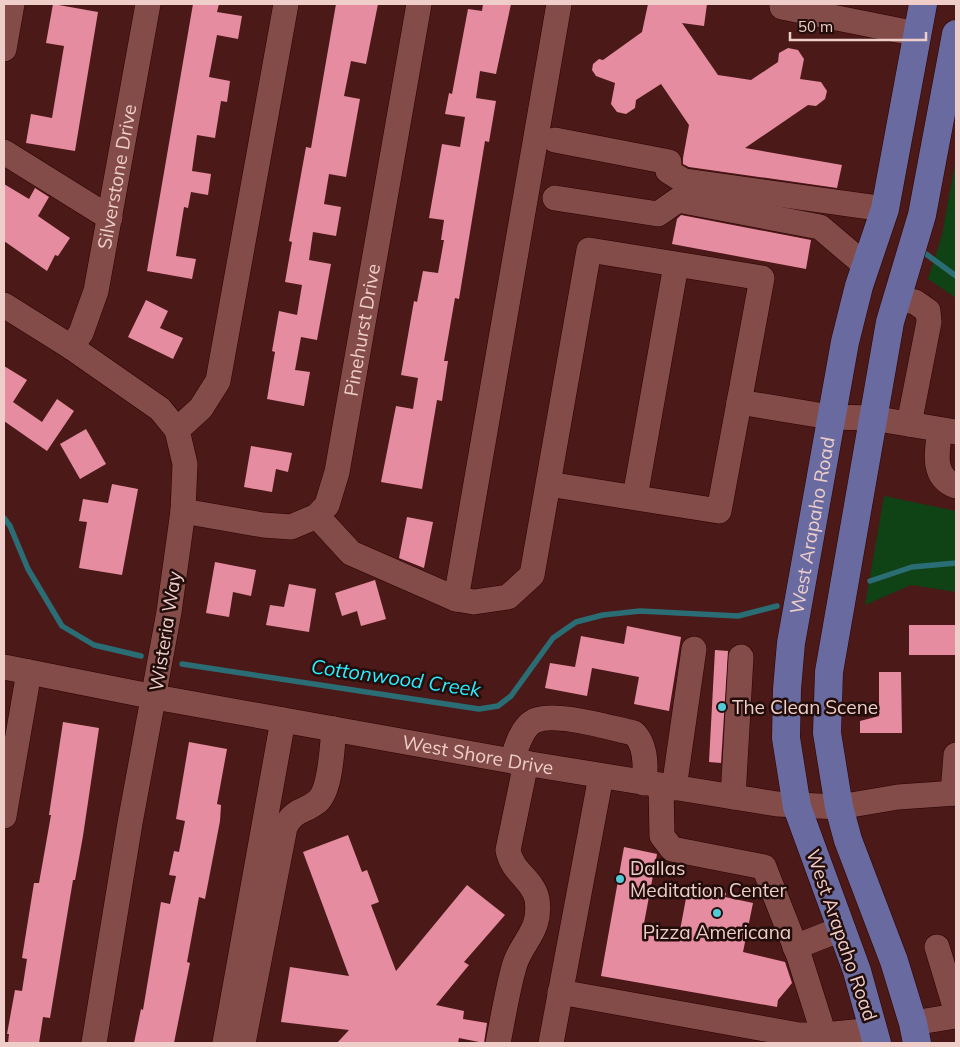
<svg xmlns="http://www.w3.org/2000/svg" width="960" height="1047" viewBox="0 0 960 1047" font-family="Mulish,sans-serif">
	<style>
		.green { fill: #0f4214 }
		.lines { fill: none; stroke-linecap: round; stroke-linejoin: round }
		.stream { stroke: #2b6d74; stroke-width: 5.5 }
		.building { fill: #e68ca1 }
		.minor-casing { stroke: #2e0103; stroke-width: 26 }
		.major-casing { stroke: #2e0103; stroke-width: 29 }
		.minor { stroke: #834c48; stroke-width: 25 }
		.major { stroke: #696ba0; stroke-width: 28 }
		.poi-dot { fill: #52cbd8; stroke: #220d0b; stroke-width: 2 }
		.labels { text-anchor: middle; stroke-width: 5; stroke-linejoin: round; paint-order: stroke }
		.street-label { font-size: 19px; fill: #efceca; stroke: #220d0b }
		.poi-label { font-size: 19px; fill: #efceca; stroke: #220d0b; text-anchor: start }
		.water-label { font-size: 20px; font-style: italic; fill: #2aedfe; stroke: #220d0b }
	</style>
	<rect width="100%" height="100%" fill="#4a1918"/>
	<g class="green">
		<polygon points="956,158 956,298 928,279 942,235"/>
		<polygon points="884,496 956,511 956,592 911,585 865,605"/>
	</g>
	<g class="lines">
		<g class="stream">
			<polyline points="926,254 956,276"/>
			<polyline points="4,518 10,526 28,569 62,626 94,645 141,656"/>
			<polyline points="870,581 912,567 956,563"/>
			<polyline points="182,664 479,709 498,706 511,696 553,638 576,622 603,615 640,611 738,616 777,606"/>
		</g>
	</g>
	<g class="building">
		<polygon points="53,4 98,12 75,151 26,143 31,114 52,118 64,46 46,43"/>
		<polygon points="193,4 219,4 217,12 242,16 238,39 217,35 209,77 230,81 227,102 221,101 215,138 197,135 192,171 211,174 208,195 191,192 188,208 184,207 176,256 196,259 192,279 147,271"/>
		<polygon points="336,4 378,4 366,64 351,61 344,96 360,99 346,177 329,174 324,204 341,207 336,236 313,232 309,260 331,264 317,340 301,337 295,370 310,372 304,406 267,399 275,352 272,351 279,311 297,315 302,285 285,282 292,242 289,241 306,147 311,148"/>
		<polygon points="483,4 511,4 496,74 480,71 476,98 496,101 489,142 485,141 459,299 455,298 444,361 448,361 442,401 437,400 422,489 381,482 396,406 413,409 418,378 401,375 414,301 417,302 423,271 438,273 444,240 441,240 444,220 429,218 442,144 460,147 465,117 445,114 449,93 452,94 468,9 482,11"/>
		<polygon points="648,4 707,4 704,26 682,23 718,75 751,80 778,62 779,53 788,48 798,50 804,59 800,79 821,82 827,91 825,99 816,106 808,105 745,148 842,165 837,188 689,167 683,164 683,158 689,125 661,84 636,100 635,108 626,114 617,112 611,104 615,83 596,76 592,70 593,64 599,59 603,60 642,32"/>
		<polygon points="4,184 29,199 35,188 49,197 38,216 70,238 58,256 55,255 47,271 4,241"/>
		<polygon points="681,215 811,240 806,269 672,244 677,219"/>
		<polygon points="146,300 168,311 160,328 183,338 173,359 128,337"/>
		<polygon points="4,366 27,380 13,402 42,422 57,399 74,411 47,451 4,421"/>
		<polygon points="86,429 106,464 80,479 60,444"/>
		<polygon points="251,446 292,453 288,472 276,469 272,492 244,487"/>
		<polygon points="112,484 138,489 122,575 79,568 87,522 79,521 83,499 108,503"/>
		<polygon points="407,517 433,522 424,568 399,558"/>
		<polygon points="215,562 256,570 251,596 233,592 229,617 206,613"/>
		<polygon points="375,580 386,619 361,626 357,611 342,616 335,593"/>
		<polygon points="289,584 316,589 309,632 266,625 270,605 284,607"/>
		<rect x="909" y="625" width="47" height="30"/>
		<polygon points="627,626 681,637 669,711 634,704 639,677 592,668 587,696 545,688 550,663 575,667 581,636 624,644"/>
		<polygon points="715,650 728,651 721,763 709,762"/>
		<polygon points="879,672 901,672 902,733 860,733 860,721 879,716"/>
		<polygon points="63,722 99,728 83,836 75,880 73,880 50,1018 43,1017 39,1043 8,1043 9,1034 7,1034 15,990 22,991 27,959 22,958 34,883 39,883 51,815 49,815"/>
		<polygon points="189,742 227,749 217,804 221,805 220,821 205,899 199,897 187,962 190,963 174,1043 134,1043 141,1009 143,1010 161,902 170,904 176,876 169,875 174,851 179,852 185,821 176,819"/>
		<polygon points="348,835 362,872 367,870 379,902 371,905 396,971 467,885 505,915 464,962 469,965 436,1005 464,1011 463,1019 487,1023 484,1043 459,1038 458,1043 337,1043 349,1030 281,1022 290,967 349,976 303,852"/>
		<polygon points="624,847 657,854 642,934 678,941 687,893 704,897 705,889 726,893 725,897 753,903 743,952 785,962 792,983 778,1000 777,1007 601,976"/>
	</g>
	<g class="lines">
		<g class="minor-casing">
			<g id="minor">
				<polyline points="782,4 782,7 917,34"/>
				<polyline points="4,49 12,4"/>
				<polyline points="555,140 669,162 668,171 684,181 885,209"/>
				<polyline points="4,152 110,218"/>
				<polyline points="555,198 658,214 678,200 820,227 866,266"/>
				<polyline points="896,298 915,302 928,311 929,322 909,424"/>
				<polyline points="4,305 71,347 160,409 177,430 185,464 183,511 169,612 130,823 94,1043"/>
				<path id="s1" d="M 71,347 L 81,333 L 96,291 L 148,4"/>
				<polyline points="739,402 830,417 872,418 956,432"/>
				<polyline points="177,430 201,408 218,381 286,4"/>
				<path d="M 940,430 C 937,451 931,477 956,486"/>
				<polyline points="635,497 676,265"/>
				<path id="s2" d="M 183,511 L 263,525 L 291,527 L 317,516 L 327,505 L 337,472 L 419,4"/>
				<polyline points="317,516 351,553 456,599 559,4"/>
				<polyline points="456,599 474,602 508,597 532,575 589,250 762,278 719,511 548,484"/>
				<path id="s3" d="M 4,667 L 155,697 L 512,761 L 777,804 L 839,807 L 898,797 L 956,793"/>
				<path d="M 512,761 C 516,748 521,728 534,721 C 556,711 610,728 634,733 C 646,745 646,767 644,783"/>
				<polyline points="661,786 662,836 672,849 764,867 799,956 824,1035 874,1030"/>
				<polyline points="674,788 694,649"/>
				<polyline points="953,793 956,755"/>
				<polyline points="733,797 741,657"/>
				<polyline points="4,816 29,672"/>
				<polyline points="795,947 841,929"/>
				<polyline points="937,947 956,1010"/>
				<polyline points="560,992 799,1035 824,1035"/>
				<polyline points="913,1023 956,1016"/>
				<polyline points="225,1043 283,720"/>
				<path d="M 243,1043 L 285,827 C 295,808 304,813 318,801 C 331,789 332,747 334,729"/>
				<path d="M 498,1043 C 503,1018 507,992 514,967 C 521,941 542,932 537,899 C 533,879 512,873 508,850 L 526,763"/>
				<polyline points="551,1043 601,776"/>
			</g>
		</g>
		<g class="major-casing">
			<g id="major">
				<path id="s4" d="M 877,1043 L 857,971 L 797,807 L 786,738 L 787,689 L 791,643 L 845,342 L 859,286 L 885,209 L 923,4"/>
				<polyline points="917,1043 913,1023 894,961 848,840 839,807 827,733 829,672 890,322 922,215 956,34"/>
			</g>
		</g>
		<use href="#minor" class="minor"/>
		<use href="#major" class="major"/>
	</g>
	<g class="poi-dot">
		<circle cx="722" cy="707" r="5"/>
		<circle cx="620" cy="879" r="5"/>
		<circle cx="717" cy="913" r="5"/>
	</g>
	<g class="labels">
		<g class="street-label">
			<text dy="7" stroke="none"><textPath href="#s1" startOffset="178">Silverstone Drive</textPath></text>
			<text dy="7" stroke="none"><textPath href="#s2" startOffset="331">Pinehurst Drive</textPath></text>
			<text dy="7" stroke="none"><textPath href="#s4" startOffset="534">West Arapaho Road</textPath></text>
			<text transform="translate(165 631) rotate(-81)" y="7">Wisteria Way</text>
			<text dy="7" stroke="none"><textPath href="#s3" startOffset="482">West Shore Drive</textPath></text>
			<text transform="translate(842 935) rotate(71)" y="7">West Arapaho Road</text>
		</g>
		<g class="poi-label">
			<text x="732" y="714">The Clean Scene</text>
			<text x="630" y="875">Dallas<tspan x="630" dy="22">Meditation Center</tspan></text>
			<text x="717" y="939" text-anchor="middle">Pizza Americana</text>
		</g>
		<g class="water-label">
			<text transform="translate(396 678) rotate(8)" y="7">Cottonwood Creek</text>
		</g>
	</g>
	<rect width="960" height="1047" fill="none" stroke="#efceca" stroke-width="10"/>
	<path d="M790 32v8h136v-8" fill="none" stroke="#efceca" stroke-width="2.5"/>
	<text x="798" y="32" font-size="15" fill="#efceca" stroke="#220d0b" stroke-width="4" paint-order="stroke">50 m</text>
</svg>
